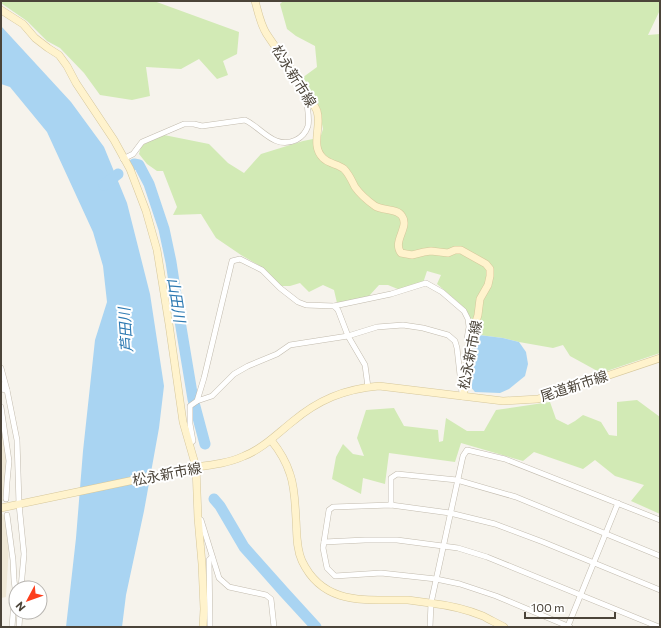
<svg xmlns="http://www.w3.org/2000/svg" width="661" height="628" viewBox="0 0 661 628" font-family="Commissioner,'Noto Sans JP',sans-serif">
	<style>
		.education { fill: #efe8d6 }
		.green { fill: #d2eab5 }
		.water { fill: #a9d4f2 }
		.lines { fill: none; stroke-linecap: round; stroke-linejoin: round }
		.river { stroke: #a9d4f2; stroke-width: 11 }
		.street-casing { stroke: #c2bbae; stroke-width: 6 }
		.secondary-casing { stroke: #d6c79b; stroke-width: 8 }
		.street { stroke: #fff; stroke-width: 5 }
		.secondary { stroke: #fff3cd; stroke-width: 7 }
		.labels { text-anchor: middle; stroke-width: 4; stroke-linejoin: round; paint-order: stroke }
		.street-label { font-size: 14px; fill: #4b4439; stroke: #fff }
		.water-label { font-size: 15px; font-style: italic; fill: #2e7ab2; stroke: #fff }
	</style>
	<rect width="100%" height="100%" fill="#f6f3ec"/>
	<g class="education">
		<polygon points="1,423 7,454 3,501 1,502"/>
		<polygon points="1,513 4,515 9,545 6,597 1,598"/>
	</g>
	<g class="green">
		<polygon points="1,1 154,1 239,32 237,54 223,61 228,75 217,79 199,59 181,69 146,67 150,96 132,100 100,95 84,73 60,48 47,41 27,21 1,3"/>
		<polygon points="283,1 660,1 660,10 648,35 660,34 660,353 601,373 570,356 563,345 553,348 519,342 503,338 479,335 459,303 437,284 441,275 427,271 423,283 400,290 388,285 379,285 369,296 337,303 334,290 323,285 309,292 300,283 290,286 280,286 260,266 241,255 216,238 201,214 173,215 177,207 163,171 157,171 147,164 139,154 141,146 150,141 164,135 209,144 228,163 244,173 261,154 303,141 313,139 317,148 323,129 318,104 302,78 317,67 315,46 296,36 287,29 280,4"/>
		<polygon points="637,400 660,417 660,514 631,501 644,485 615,476 595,460 583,469 534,452 523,461 461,443 455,462 389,453 385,484 363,478 361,494 332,479 336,457 343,444 353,454 364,456 357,438 366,410 394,408 404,426 438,430 439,442 443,441 446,418 467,431 484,431 496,410 550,402 556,419 568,425 575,421 583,415 601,422 609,435 617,436 617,402"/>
	</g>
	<g class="water">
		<polygon points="1,26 71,102 104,147 127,203 150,294 164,386 159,428 144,511 126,595 122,627 66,627 76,538 83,451 95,340 107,302 103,266 93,232 47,132 10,87 1,84"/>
		<polygon points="479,335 503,338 519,342 526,352 528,364 525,376 509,389 500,393 475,392 469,385 474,343"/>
	</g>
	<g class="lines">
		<g class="river">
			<polyline points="134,164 139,165 149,184 164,229 171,262 180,321 193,399 205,444"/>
			<polyline points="104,185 118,174"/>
			<polyline points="214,499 220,506 244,547 284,592 316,627"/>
		</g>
		<g class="street-casing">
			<g id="street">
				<path d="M 123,159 L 133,154 L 142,142 L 184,124 L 194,124 L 202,126 L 245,120 C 262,128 274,150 296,140 C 302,137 306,132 308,126 C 310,116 306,106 307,96"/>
				<polyline points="334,306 391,294 426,283 442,292 464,311 468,319 469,327 467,339 469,343"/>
				<polyline points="1,368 7,390 17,440 19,504 24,554 21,588"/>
				<polyline points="1,384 4,390 7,390"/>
				<polyline points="197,401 204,378 232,261 240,259 262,270 280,288 298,302 306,305 334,306 338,310 348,336 365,365 368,387"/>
				<polyline points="1,407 9,461 7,482 6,499"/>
				<polyline points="189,444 193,441 190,424 190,406 197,401 212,396 234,374 248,366 277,354 290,345 348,336 377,327 403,325 423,328 448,335 455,341 457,348 462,393"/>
				<polyline points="391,505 391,478 397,474 457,480 516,497 660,556"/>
				<polyline points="7,515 13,560 14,580 15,588 12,627"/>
				<polyline points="198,518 201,520 219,578 229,587 266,595 271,599 274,627"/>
				<polyline points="324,542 365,540 397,540 458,548 487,557 659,627"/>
				<polyline points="568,626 618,503"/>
				<polyline points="19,627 20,612"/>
				<polyline points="210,627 209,560 212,557"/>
				<polyline points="430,627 431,603 463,456 467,450 505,459 660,520"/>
				<polyline points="570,627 496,596 460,584 436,579 381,573 335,576 327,568 323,548 329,510 333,507 391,505 450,513 495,524 543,542 660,590"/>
			</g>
		</g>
		<g class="secondary-casing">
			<g id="secondary">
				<path d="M 255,1 C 258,11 260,23 266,33 C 275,47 286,61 295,75 C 299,80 301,85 305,90 C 308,97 314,104 317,111 C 322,127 310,145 323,158 C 329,164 338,164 344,169 C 349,174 352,181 355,187 C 360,194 368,201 375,206 C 383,211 397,208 402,216 C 410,227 392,241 401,253 L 412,255 L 424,252 L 431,251 L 448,253 L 455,250 L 461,250 L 486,264 L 490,269 L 490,276 L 488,285 L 480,299 L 478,315 L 469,344 L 466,382 L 463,396"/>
				<polyline points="1,10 23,24 35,38 48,48 59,55 67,66 76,83 114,140 130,169 146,211 157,250 169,324 183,422 196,467 198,518 202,564 204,609 203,627"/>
				<path d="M 271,440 C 279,450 286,461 290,474 C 295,488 295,504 296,519 C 297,533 296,548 302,561 C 324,607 367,599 408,600 C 415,601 423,602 430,603 C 447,605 466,609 483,616 C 490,620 497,623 504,627"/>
				<path d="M 1,508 L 196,467 C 212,465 229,463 244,456 C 262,449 277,434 292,422 C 318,400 344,389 379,386 L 503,401 L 538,399 L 660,358"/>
			</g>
		</g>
		<use href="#street" class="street"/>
		<use href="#secondary" class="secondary"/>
	</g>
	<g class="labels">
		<g class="street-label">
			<text transform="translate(294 76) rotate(58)" y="5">松永新市線</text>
			<text transform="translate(470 355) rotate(-79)" y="5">松永新市線</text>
			<text transform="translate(574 386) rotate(-18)" y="5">尾道新市線</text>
			<text transform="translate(167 474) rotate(-11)" y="5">松永新市線</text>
		</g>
		<g class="water-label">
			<text transform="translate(176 300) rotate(81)" y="5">山田川</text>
			<text transform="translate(126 330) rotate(-94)" y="5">芦田川</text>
		</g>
	</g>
	<rect width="661" height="628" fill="none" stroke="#4b4439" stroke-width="4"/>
	<g transform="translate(28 600) rotate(229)"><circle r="19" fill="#ffffff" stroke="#b7b4b0"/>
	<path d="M0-3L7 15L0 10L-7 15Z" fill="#fc3f1d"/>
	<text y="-6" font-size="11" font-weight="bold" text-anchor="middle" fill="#4b4439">N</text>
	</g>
	<path d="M525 612v6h90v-6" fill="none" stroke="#4b4439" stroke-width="2"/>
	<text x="531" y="612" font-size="12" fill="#4b4439" stroke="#ffffff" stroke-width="3" paint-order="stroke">100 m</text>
</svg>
